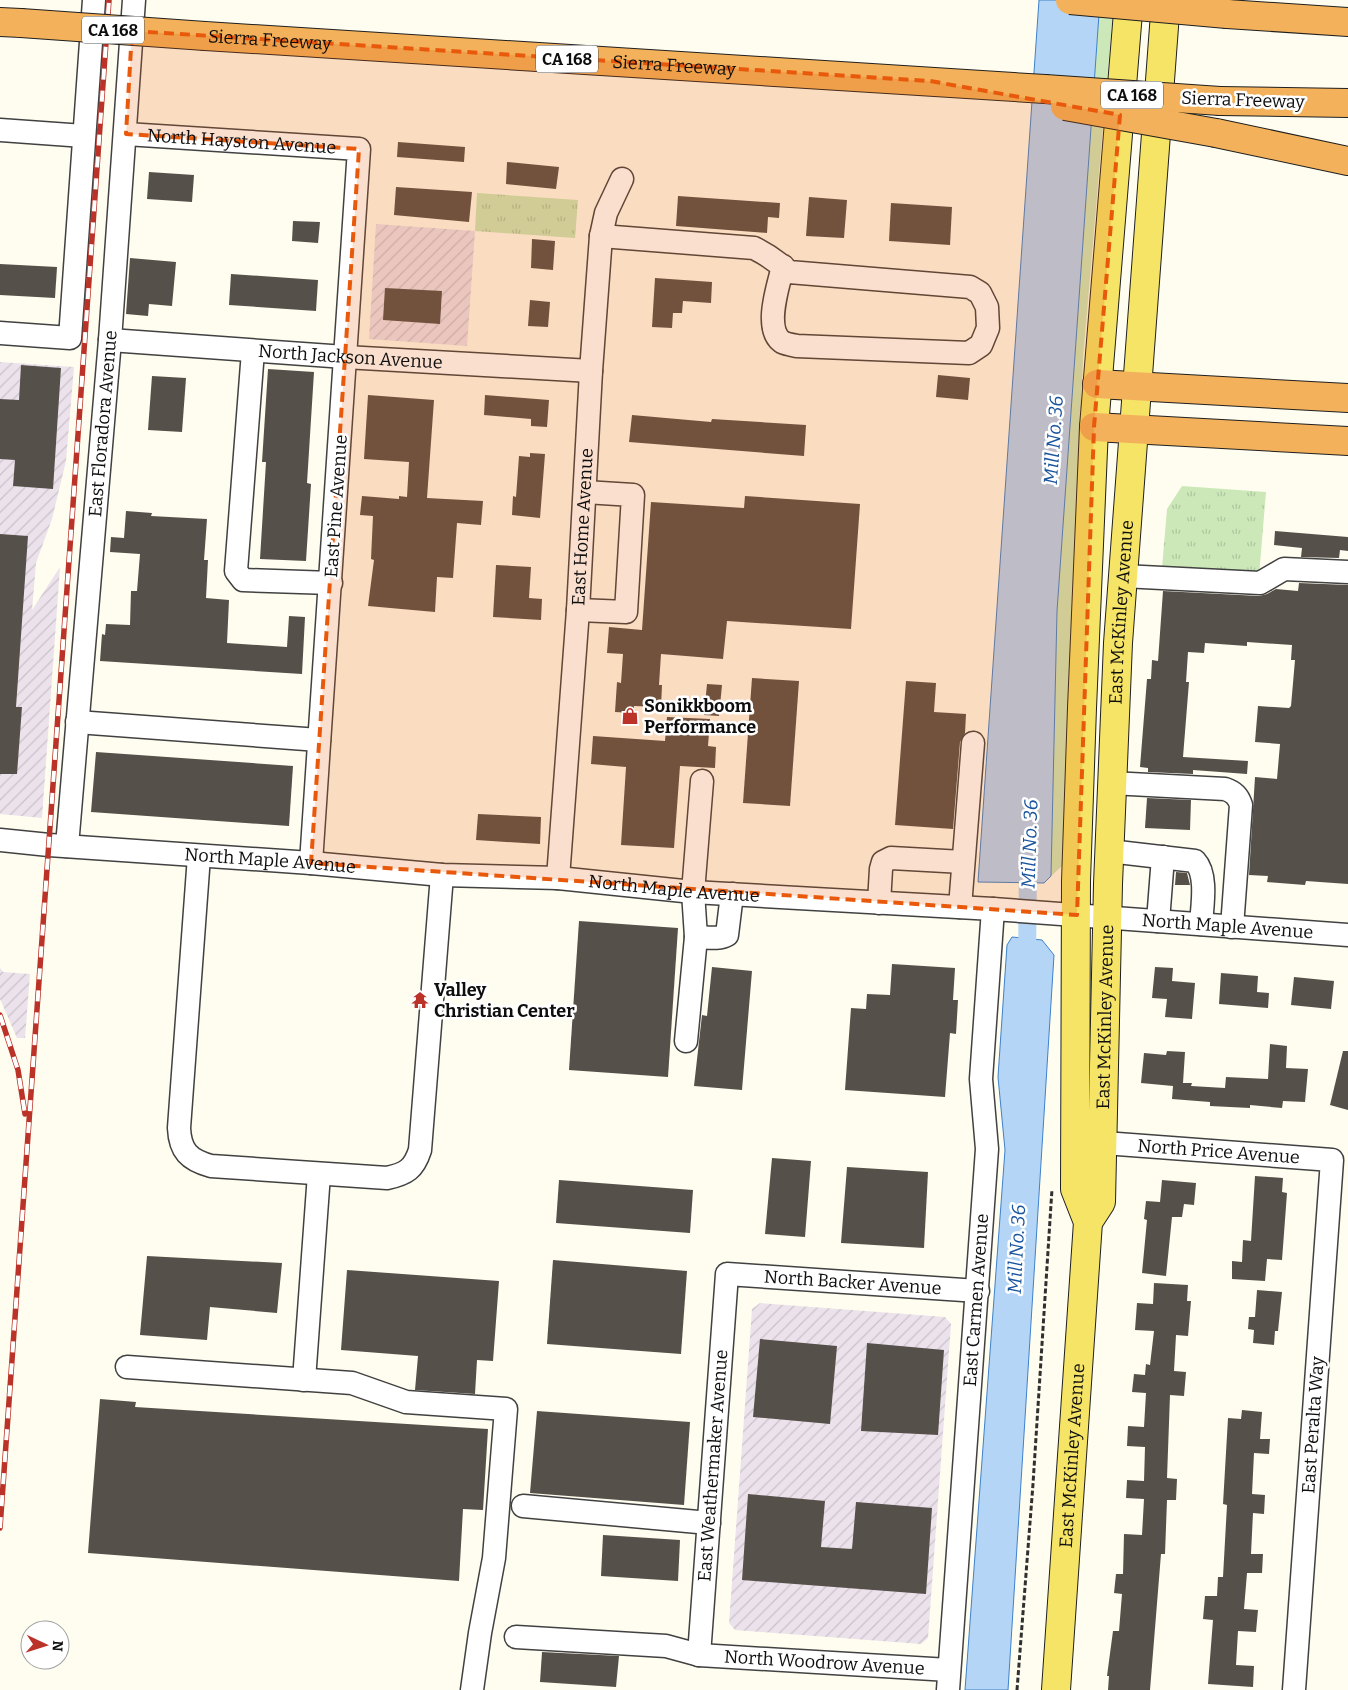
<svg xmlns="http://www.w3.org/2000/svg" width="1348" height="1690" viewBox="0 0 1348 1690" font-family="Bitter,serif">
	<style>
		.industrial { fill: url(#industrial-furrows) }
		.grass { fill: url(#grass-tufts) }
		.park { fill: #cce8b9 }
		.water { fill: #b4d5f5; stroke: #3d82cb }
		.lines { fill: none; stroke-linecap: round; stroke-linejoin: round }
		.canal { stroke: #b4d5f5; stroke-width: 18 }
		.building { fill: #56504a }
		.minor-casing { stroke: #414141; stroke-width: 25 }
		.major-casing { stroke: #1f1f1f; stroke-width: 30 }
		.highway-casing { stroke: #1f1f1f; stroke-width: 30 }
		.path { stroke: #303030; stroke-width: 3; stroke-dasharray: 5 2.5; stroke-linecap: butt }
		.minor { stroke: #fff; stroke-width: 22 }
		.major { stroke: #f6e467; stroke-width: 28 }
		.highway { stroke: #f2b15a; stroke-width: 28 }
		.rail-casing { stroke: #bb3228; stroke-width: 5.5 }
		.rail { stroke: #fff; stroke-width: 4; stroke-dasharray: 11; stroke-linecap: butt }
		.highway-bridge-casing { stroke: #1f1f1f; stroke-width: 30; stroke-linecap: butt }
		.highway-bridge { stroke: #f2b15a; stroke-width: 28 }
		.marked { fill: #e8590c; fill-opacity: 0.2; stroke: #e8590c; stroke-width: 4; stroke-dasharray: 10 6; stroke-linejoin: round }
		.labels { text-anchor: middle; stroke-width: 5; stroke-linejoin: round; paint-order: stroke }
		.shield { fill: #fff; stroke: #565656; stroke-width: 1 }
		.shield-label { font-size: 16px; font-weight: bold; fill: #0e0e0e }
		.street-label { font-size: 18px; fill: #0e0e0e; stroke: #fff }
		.poi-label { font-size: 18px; font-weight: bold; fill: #0e0e0e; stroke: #fff; text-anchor: start }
		.water-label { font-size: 19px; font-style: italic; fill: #19549d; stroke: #fff }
	</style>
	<defs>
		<pattern id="industrial-furrows" width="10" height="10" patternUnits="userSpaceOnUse" patternTransform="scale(1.25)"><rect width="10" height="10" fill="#ece2ec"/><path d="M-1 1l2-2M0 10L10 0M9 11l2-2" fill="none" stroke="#c9c1c9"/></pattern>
		<pattern id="grass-tufts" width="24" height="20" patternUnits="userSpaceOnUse" patternTransform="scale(1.25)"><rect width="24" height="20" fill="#cce8b9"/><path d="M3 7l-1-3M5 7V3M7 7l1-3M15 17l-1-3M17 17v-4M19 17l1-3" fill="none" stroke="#aec69e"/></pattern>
	</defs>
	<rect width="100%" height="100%" fill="#fffdef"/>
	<g class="industrial">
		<polygon points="376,224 475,231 467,346 369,339"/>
		<polygon points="0,362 74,367 66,461 52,519 36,563 32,610 60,567 42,818 0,814"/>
		<polygon points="0,968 3,972 30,974 25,1038 17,1038 0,999"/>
		<polygon points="760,1303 945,1317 951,1324 928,1638 921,1644 735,1630 729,1623 752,1309"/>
	</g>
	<g class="grass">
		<polygon points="477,193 578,200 575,238 475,231"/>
		<polygon points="1182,486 1266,492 1259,576 1162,568 1167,509"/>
	</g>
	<polygon class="park" points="1100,0 1114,0 1083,358 1062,866 1051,876 1057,611"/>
	<g class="water">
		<polygon points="1039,0 1100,0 1057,611 1051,876 1044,883 978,882"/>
		<polygon points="1012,937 1042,940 1054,955 1008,1690 965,1690 1005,1150 998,1077 1007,945"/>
	</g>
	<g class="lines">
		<polyline class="canal" points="1027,963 1028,859"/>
	</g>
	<g class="building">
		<polygon points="398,142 465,147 464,162 397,157"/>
		<polygon points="507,162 559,167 556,189 506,184"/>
		<polygon points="149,172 194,175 192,202 147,199"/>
		<polygon points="396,187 472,192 469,222 394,215"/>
		<polygon points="678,196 780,203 779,218 768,217 767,233 676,226"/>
		<polygon points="809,197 847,200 844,238 806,236"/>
		<polygon points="891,203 952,207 950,245 889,241"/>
		<polygon points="293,221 320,222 318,243 292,241"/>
		<polygon points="532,239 555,241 553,270 531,268"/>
		<polygon points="130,258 176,262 172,306 149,304 148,316 126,314"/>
		<polygon points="0,264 57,267 55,298 0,295"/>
		<polygon points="231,274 318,280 316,311 229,305"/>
		<polygon points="655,278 712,282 711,303 683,301 682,313 673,313 672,328 652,327"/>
		<polygon points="385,288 442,291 440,324 383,320"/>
		<polygon points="530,300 550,302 548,327 528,326"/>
		<polygon points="21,365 61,368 53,489 13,486 15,460 0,459 0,399 19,400"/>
		<polygon points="268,369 314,372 307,483 311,484 306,561 260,559 266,462 262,462"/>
		<polygon points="938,375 970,378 968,400 936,397"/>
		<polygon points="152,376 186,378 182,432 148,430"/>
		<polygon points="368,395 434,400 427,498 483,501 481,525 457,523 453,578 437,577 435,612 368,606 374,560 371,559 373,516 360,515 362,496 399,499 399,496 407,497 409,462 364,459"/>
		<polygon points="485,395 549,400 547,427 531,426 531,419 484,415"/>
		<polygon points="632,415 711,422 712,419 806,425 804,456 629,442"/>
		<polygon points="530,453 545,454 540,518 512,515 513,496 516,497 519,456 530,457"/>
		<polygon points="745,496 860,504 851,629 727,621 723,659 661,654 659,685 662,685 661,707 634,706 633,713 615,712 617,682 621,683 623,654 607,653 609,627 642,630 651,502 744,508"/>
		<polygon points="126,511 152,513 151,516 207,519 204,560 208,560 206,598 229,600 227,643 287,647 289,616 305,617 302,674 100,661 102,634 105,635 106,624 130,625 131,591 137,591 140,554 110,552 111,537 124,538"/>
		<polygon points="1275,531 1348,537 1348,551 1340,550 1339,558 1301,557 1302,548 1274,545"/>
		<polygon points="0,534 28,536 16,707 22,707 17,774 0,774"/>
		<polygon points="496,565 531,567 529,598 542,599 541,620 493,617"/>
		<polygon points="1299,583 1348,585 1348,884 1306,881 1305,885 1267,882 1268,876 1249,875 1255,777 1277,779 1280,744 1255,742 1258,706 1289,708 1291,706 1295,660 1291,660 1292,645 1247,642 1247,646 1205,643 1204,653 1188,652 1186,682 1189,682 1183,757 1248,761 1247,774 1193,770 1193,774 1148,772 1148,768 1140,767 1147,679 1151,679 1152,660 1158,661 1163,591 1259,596 1267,594 1276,589 1298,591"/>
		<polygon points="752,678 799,681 790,806 743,803"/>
		<polygon points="906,681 936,683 934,712 966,714 965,733 960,742 953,829 895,825"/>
		<polygon points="707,684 722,685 719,716 704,715"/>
		<polygon points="667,717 710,719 708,746 716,747 715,768 680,766 674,848 621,845 626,767 591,764 593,736 665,741"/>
		<polygon points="96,752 293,766 289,826 91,812"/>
		<polygon points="1147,798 1191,800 1190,830 1145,828"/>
		<polygon points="478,814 541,817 540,844 476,840"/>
		<polygon points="1176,872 1187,873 1190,885 1175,885"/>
		<polygon points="579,921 678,928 668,1077 569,1070"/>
		<polygon points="892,964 955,968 953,1000 958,1000 956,1034 950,1033 945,1097 845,1090 851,1008 866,1009 867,994 890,995"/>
		<polygon points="712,967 752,971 742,1090 694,1086 702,1015 707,1016"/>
		<polygon points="1155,967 1173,968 1172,981 1195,983 1192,1019 1165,1017 1167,999 1152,998"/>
		<polygon points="1221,973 1258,976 1257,992 1269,993 1268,1008 1219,1004"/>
		<polygon points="1294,977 1334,981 1331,1009 1291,1005"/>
		<polygon points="1270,1044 1287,1046 1286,1068 1308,1069 1305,1102 1283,1101 1282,1108 1250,1105 1250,1108 1210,1106 1210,1102 1172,1099 1173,1086 1141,1083 1144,1053 1166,1055 1167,1051 1185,1052 1183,1083 1192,1083 1191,1086 1225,1088 1226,1077 1268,1079"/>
		<polygon points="1343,1051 1348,1051 1348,1110 1330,1105"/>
		<polygon points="772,1158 811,1161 805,1237 765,1234"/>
		<polygon points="847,1167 928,1172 924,1248 841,1243"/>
		<polygon points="1255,1176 1283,1178 1282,1192 1287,1193 1282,1260 1267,1259 1265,1281 1232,1279 1232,1261 1242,1262 1243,1240 1251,1241"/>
		<polygon points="559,1180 693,1190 690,1233 556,1223"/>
		<polygon points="1162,1180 1196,1183 1194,1205 1184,1204 1182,1217 1172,1217 1166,1276 1142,1273 1147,1220 1144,1219 1146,1201 1160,1202"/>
		<polygon points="147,1256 282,1263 277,1313 210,1307 207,1340 140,1335"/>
		<polygon points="553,1260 687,1271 681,1354 547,1344"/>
		<polygon points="347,1270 499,1281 493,1361 477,1360 475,1394 415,1390 418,1356 341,1350"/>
		<polygon points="1154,1283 1188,1285 1187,1301 1191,1301 1188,1336 1176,1335 1174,1371 1186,1372 1184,1396 1170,1395 1167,1478 1177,1479 1176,1500 1167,1500 1165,1554 1161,1554 1150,1690 1108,1690 1109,1676 1107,1676 1113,1631 1119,1631 1122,1594 1114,1593 1116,1574 1123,1574 1124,1534 1142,1535 1144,1499 1126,1498 1127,1480 1144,1481 1145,1447 1127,1446 1128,1426 1144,1427 1146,1393 1132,1392 1134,1374 1145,1375 1146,1364 1150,1365 1154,1331 1135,1330 1137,1303 1153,1304"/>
		<polygon points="1257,1290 1282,1292 1278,1331 1275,1331 1274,1345 1253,1343 1254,1330 1248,1329 1249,1317 1255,1317"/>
		<polygon points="760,1339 837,1346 830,1424 753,1417"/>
		<polygon points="867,1343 944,1350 938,1435 861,1431"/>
		<polygon points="100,1399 136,1402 135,1407 488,1429 483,1510 463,1509 459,1581 88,1553"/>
		<polygon points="1242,1410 1262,1412 1260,1439 1270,1439 1269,1454 1254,1453 1252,1494 1265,1495 1264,1514 1253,1513 1251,1554 1263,1554 1262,1573 1247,1573 1244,1609 1258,1610 1256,1632 1238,1631 1236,1665 1254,1666 1253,1687 1208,1684 1213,1620 1203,1619 1205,1596 1217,1596 1218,1577 1223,1577 1227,1505 1223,1504 1228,1418 1241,1419"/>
		<polygon points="537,1411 690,1422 684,1505 530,1493"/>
		<polygon points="748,1494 825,1501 821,1547 852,1549 856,1502 932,1508 926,1594 742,1580"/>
		<polygon points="603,1535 680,1540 678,1581 601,1576"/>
		<polygon points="542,1652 619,1656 616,1687 540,1682"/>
	</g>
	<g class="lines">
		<g class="minor-casing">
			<g id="minor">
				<polyline points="0,130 84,136"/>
				<path id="s1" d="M 126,134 L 359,149 L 311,863"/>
				<path d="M 601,236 L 754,248 C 768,255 778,262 789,272 L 970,287 L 980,293 L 987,307 L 988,328 L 981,345 L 969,353 L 797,346 C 792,345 786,344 782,342 C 763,328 779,284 783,266"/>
				<polyline points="0,333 70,338 94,0"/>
				<path id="s2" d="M 110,340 L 345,357 L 591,371"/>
				<polyline points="253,351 236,571 243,580 331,583"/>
				<polyline points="1123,576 1260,583 1284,569 1348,572"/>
				<polyline points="578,610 626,612 633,495 585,492"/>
				<polyline points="77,722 319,740"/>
				<path d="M 1111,783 L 1225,789 C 1234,792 1238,796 1241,805 L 1232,927"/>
				<path id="s3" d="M 0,840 L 49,845 L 311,863 L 442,875 L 558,878 L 693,892 L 993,909 L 1348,935"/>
				<path id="s4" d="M 67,846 L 110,340 L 134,0"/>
				<path d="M 1109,851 L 1195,861 C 1208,875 1202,907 1201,924"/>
				<path d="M 199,856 L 179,1128 C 180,1151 189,1160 211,1166 L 387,1178 C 406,1174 414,1169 420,1150 L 442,875"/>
				<path id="s5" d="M 558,878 L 578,610 L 591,371 L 601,236 L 606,213 L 622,179"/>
				<polyline points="879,903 881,869 883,862 891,858 963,862"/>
				<polyline points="960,907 973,743"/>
				<polyline points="1158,921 1163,857"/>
				<path d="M 696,937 C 706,937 719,940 727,935 L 732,894"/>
				<polyline points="686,1041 696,937 693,892 702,781"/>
				<path id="s6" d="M 1104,1143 L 1332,1160 L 1294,1690"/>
				<polyline points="127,1367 352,1383 406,1402 506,1409 494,1558 480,1633 472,1690"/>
				<polyline points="304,1380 319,1174"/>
				<polyline points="523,1506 709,1523"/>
				<path id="s7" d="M 516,1637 L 666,1646 L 699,1655 L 949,1670"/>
				<path id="s8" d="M 699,1655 L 727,1274 L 978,1291"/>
				<path id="s9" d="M 948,1690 L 987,1149 L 981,1079 L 993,909"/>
			</g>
		</g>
		<g class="major-casing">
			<g id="major">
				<path id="s10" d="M 1088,1222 L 1101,1202 L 1108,884 L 1118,643 L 1166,0"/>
				<path id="s11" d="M 1056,1690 L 1088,1222 L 1075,1189 L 1076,881 L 1082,708 L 1094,427 L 1129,0"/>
			</g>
		</g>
		<g class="highway-casing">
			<g id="highway">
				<polyline points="1227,14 1348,22"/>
				<polyline points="0,22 21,23"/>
				<path id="s12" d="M 205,36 L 1045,89"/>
				<polyline points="1220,101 1348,103"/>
				<polyline points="1216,133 1348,161"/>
				<polyline points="1097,384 1348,398"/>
				<polyline points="1094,427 1348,441"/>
			</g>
		</g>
		<polyline class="path" points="1017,1690 1033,1484 1052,1189"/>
		<use href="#minor" class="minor"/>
		<use href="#major" class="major"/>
		<use href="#highway" class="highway"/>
		<g class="rail-casing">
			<g id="rail">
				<polyline points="0,1015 18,1070 25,1114"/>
				<polyline points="0,1528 109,0"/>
			</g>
		</g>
		<use href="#rail" class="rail"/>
		<g class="highway-bridge-casing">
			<g id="highway-bridge">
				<polyline points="1070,0 1227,14"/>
				<polyline points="21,23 205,36"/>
				<polyline points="1045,89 1220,101"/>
				<polyline points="1065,106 1216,133"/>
			</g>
		</g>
		<use href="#highway-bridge" class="highway-bridge"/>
	</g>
	<path class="marked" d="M 132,31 L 930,81 L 1120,115 L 1094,427 L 1077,915 L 311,863 L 359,149 L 126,134 Z"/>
	<defs>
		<g id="shop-bare" transform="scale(1.35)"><path d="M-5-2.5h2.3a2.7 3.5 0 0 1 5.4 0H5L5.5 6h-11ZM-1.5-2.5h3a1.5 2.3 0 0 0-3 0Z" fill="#bb3228" stroke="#fff" stroke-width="2.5" paint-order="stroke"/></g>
		<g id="temple-bare" transform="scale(1.35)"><path d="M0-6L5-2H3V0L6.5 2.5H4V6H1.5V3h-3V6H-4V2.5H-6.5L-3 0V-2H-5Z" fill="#bb3228" stroke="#fff" stroke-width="2.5" paint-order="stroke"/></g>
	</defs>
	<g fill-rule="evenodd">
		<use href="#shop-bare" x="630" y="716"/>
		<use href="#temple-bare" x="420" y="1000"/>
	</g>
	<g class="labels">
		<g class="shield">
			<rect x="82" y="16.5" width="62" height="27" rx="4"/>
			<rect x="536" y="45.5" width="62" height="27" rx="4"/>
			<rect x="1101" y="81.5" width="62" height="27" rx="4"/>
		</g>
		<g class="shield-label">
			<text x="113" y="36">CA 168</text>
			<text x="567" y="65">CA 168</text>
			<text x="1132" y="101">CA 168</text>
		</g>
		<g class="street-label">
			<text dy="6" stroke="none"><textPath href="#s12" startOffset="65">Sierra Freeway</textPath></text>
			<text dy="6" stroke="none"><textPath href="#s12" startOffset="470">Sierra Freeway</textPath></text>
			<text transform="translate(1243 100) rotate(2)" y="6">Sierra Freeway</text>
			<text dy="6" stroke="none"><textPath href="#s1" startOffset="116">North Hayston Avenue</textPath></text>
			<text dy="6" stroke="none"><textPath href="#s2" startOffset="241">North Jackson Avenue</textPath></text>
			<text dy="6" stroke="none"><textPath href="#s4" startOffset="424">East Floradora Avenue</textPath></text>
			<text transform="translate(336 506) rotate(-86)" y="6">East Pine Avenue</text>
			<text dy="6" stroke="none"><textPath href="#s5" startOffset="352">East Home Avenue</textPath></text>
			<text dy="6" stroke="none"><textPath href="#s10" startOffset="614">East McKinley Avenue</textPath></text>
			<text dy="6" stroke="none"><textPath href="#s3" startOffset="271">North Maple Avenue</textPath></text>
			<text dy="6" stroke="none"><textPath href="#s3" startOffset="676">North Maple Avenue</textPath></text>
			<text dy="6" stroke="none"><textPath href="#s3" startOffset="1231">North Maple Avenue</textPath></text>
			<text dy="6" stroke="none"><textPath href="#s10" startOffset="209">East McKinley Avenue</textPath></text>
			<text dy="6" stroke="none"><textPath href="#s6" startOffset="115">North Price Avenue</textPath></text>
			<text dy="6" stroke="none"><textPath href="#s8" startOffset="508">North Backer Avenue</textPath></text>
			<text dy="6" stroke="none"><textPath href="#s9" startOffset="391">East Carmen Avenue</textPath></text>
			<text transform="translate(1313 1425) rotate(-86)" y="6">East Peralta Way</text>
			<text dy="6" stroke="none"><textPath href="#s11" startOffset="235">East McKinley Avenue</textPath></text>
			<text dy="6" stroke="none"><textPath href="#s8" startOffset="190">East Weathermaker Avenue</textPath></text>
			<text dy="6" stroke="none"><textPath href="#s7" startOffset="310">North Woodrow Avenue</textPath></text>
		</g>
		<g class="poi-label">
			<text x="644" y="712">Sonikkboom<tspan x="644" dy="21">Performance</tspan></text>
			<text x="434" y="996">Valley<tspan x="434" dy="21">Christian Center</tspan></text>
		</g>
		<g class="water-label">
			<text transform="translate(1053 440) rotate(-86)" y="7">Mill No. 36</text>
			<text transform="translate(1029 844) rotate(-88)" y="7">Mill No. 36</text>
			<text transform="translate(1016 1249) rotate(-87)" y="7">Mill No. 36</text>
		</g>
	</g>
	<g transform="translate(45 1645) rotate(94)"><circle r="24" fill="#ffffff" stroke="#9f9f9f"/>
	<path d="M0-4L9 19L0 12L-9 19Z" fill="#bb3228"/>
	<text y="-8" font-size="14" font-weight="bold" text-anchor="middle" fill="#0e0e0e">N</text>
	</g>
</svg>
